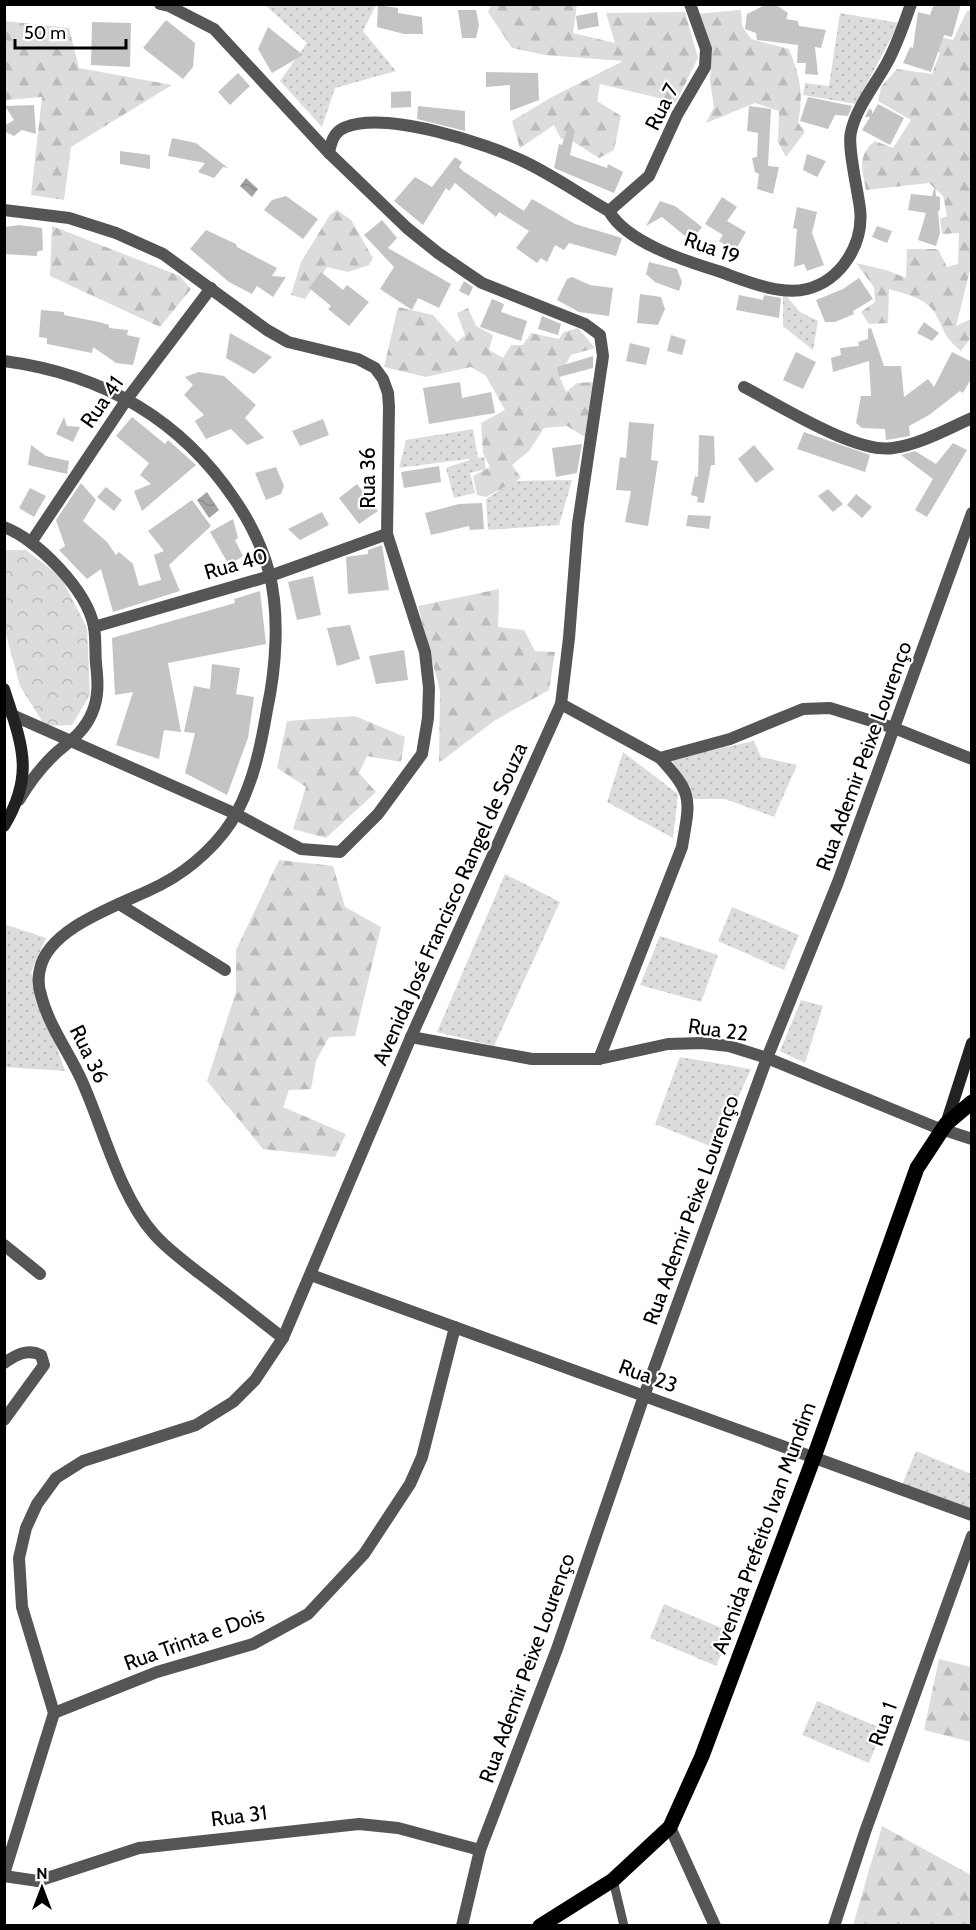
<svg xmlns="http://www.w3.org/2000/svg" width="976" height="1930" viewBox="0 0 976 1930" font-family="Cabin,sans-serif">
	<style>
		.grass { fill: url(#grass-dots) }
		.forest { fill: url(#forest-firs) }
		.park { fill: url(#park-crowns) }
		.water { fill: url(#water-waves) }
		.building { fill: #c4c4c4 }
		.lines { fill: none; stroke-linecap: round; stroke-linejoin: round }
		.lane { stroke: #555; stroke-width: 9 }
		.street { stroke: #555; stroke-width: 12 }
		.secondary { stroke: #222; stroke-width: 12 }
		.primary { stroke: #000; stroke-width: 15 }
		.labels { text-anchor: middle; stroke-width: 4.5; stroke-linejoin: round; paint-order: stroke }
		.street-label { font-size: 21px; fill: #000; stroke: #fff }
	</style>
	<defs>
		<pattern id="grass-dots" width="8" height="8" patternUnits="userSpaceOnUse" patternTransform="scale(1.5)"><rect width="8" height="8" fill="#dcdcdc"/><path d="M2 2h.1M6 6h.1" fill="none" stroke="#bbb" stroke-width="1.8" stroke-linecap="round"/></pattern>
		<pattern id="forest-firs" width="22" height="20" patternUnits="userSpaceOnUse" patternTransform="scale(1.5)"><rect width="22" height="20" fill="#dcdcdc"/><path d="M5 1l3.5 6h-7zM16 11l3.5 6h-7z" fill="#bbb"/></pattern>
		<pattern id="park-crowns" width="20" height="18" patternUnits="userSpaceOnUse" patternTransform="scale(1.5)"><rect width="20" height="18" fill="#dcdcdc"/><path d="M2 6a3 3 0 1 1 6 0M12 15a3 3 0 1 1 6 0" fill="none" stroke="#bbb"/></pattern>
		<pattern id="water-waves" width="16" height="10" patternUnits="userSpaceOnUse" patternTransform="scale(1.5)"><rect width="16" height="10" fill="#a3a3a3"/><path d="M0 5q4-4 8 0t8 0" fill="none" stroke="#8b8b8b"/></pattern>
	</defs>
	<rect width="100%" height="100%" fill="#fff"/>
	<g class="grass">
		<polygon points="265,5 376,5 363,31 396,71 335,88 322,127 280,81 307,43"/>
		<polygon points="840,13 899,23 856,104 803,95 805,83 829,86"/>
		<polygon points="783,292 800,312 818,321 813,350 783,326"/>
		<polygon points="473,429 478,458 484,457 486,469 470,473 475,493 454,498 446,468 475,458 399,468 406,440"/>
		<polygon points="572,480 559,525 488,530 486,499 514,481"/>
		<polygon points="754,741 761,757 797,765 774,817 725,799 693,799 671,759"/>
		<polygon points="623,752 678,794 673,838 607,802"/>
		<polygon points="505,874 560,902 494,1046 437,1032"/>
		<polygon points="732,907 799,935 784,970 718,941"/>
		<polygon points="4,924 46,938 31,972 65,1071 5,1067"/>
		<polygon points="660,936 718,955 701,1002 640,985"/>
		<polygon points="801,1000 823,1006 805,1063 780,1051"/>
		<polygon points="680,1057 751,1069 715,1148 655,1124"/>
		<polygon points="916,1451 971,1474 971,1505 968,1513 902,1485"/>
		<polygon points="664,1604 731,1632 716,1666 650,1638"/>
		<polygon points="817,1701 883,1729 869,1763 802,1735"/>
	</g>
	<g class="forest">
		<polygon points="491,5 577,5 573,33 615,43 606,13 685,12 698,58 676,102 600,84 597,101 621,116 614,150 599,158 572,141 561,139 554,125 520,148 512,121 552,97 623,61 545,55 512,48 488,12"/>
		<path d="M 741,10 L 742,26 L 751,39 L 789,49 C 800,77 804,92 798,123 L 805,132 L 786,157 L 778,142 L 779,111 L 755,103 L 706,123 L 714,107 L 710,81 L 712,52 L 695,14 Z"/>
		<path d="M 967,11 L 971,11 L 971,266 L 956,326 L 971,319 L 972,336 L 961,351 C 942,335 946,332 935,313 C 926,298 905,294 889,289 L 888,323 L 869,324 L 861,312 L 875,302 L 874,287 L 856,263 L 886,270 L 906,278 L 907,249 L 938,249 L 947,267 L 958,264 L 959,233 L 942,234 L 940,219 L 947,216 L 943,196 L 929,183 L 866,190 C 862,170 857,155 875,141 L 893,148 L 911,120 L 878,101 L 881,87 L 897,69 L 932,74 L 940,53 L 932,49 L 935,36 L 953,40 Z"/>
		<polygon points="5,21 69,28 79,68 172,85 71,147 64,200 31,195 42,97 5,100"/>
		<polygon points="337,210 351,220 373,258 369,265 348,272 327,267 305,299 291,295 301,262 330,215"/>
		<polygon points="52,226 180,276 191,289 160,327 50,276"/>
		<polygon points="398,307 433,315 457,342 465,335 457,313 468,308 476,326 493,335 489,350 503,358 511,345 523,345 531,333 559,339 564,332 578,328 595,348 571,355 559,376 566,392 577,383 593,382 588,439 567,426 544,428 529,451 512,465 521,478 486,497 477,495 473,476 490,467 483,453 481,423 505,410 486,376 471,367 426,377 384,367"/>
		<polygon points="499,589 498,627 524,630 535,651 555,652 549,690 494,721 439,763 440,691 418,606"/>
		<polygon points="355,716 405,737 401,762 367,756 359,773 376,792 326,838 293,829 306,787 277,768 287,721"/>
		<polygon points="279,860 333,866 345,907 381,927 355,1036 329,1037 316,1061 311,1089 289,1090 283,1107 346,1134 335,1157 263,1149 207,1081 236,992 236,950"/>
		<polygon points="939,1659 971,1667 971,1742 924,1730"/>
		<polygon points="882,1826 971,1875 971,1925 853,1925"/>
	</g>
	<polygon class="park" points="5,550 26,550 61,577 87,628 90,695 72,725 45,726 20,686 5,631"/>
	<g class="water">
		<polygon points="246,178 258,189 252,197 240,186"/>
		<polygon points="207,492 219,510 209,518 197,500"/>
	</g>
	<g class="building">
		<polygon points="767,4 775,4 788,13 786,19 798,21 799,26 826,30 821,48 815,47 818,75 805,74 806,63 797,63 798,45 757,40 756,33 745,29 747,14"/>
		<polygon points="934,4 961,4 952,37 944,35 931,72 903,63 910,47 913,48 918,12 930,15"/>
		<polygon points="378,5 398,8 398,13 422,17 423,34 404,34 377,27"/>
		<polygon points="458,10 476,10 479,25 476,38 462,38"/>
		<polygon points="597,12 599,26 578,30 576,16"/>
		<polygon points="166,20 195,43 193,67 183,79 143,48"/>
		<polygon points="92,22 131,23 130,67 91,65"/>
		<polygon points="268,27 303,55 272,73 258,49"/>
		<polygon points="486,72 538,73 539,100 510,111 510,85 486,87"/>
		<polygon points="238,73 250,86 230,105 218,92"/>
		<polygon points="411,91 411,107 391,108 391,92"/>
		<polygon points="808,97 852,106 848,116 835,115 828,129 800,121"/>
		<polygon points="878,104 904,118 890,145 862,130 870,117 865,117 869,109 872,110 872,114"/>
		<polygon points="34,105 36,134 22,130 14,136 4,131 4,126 14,120 5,106"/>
		<polygon points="418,106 465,111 465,131 417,119"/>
		<polygon points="749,106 771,109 768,166 779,167 773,194 757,189 759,174 755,172 752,158 757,157 758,133 747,131"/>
		<polygon points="568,127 575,129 570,155 607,168 608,164 623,172 614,193 554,168 559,144 562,145"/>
		<polygon points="172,138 196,143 228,168 223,167 214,178 198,172 205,163 168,156"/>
		<polygon points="120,151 150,155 150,169 120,164"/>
		<polygon points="807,154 826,161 817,177 803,170"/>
		<polygon points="455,157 462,162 459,167 463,171 524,211 532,199 575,224 622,238 616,256 569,243 564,250 555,245 547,262 541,258 537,263 516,248 529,231 499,212 496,217 455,183 449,191 446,188 423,225 394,201 415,177 432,187"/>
		<polygon points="935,186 936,196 940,197 940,210 938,211 940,233 936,246 918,240 926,213 908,210 911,194 932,196"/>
		<polygon points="286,196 318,219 303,239 264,210 272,200"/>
		<polygon points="722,197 737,207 727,221 746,232 735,251 719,241 723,235 705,224"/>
		<polygon points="660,201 675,206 702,227 691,241 662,217 646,226"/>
		<polygon points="797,207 817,212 812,233 824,265 807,271 804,264 794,267 797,229 793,228"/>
		<polygon points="382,220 397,238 388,248 451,284 439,308 418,298 412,310 380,289 394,267 364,235"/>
		<polygon points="19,225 42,228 43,250 37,252 37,256 4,254 4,227"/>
		<polygon points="877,226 892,231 887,243 872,237"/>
		<polygon points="206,230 236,244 237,247 277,268 272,276 286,277 273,297 257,286 252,294 229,282 190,249"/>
		<polygon points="649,262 677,269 682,282 679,291 655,282 646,274"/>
		<polygon points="321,272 343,290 347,285 369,302 349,326 328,309 331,306 309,288"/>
		<polygon points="572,277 590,285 613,288 609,316 579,312 557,300 567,279"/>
		<polygon points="859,278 873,299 853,311 854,314 835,322 825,322 816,300 843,289"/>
		<polygon points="464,281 473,287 469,296 459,291"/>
		<polygon points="640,294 661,297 665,309 658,325 637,323"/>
		<polygon points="739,295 763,300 764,295 781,298 779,318 736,310"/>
		<polygon points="492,299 504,304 501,312 527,321 521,341 480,327"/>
		<polygon points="41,310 64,312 64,315 99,322 109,325 109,328 128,330 127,335 140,338 133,365 116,363 93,347 92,353 47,344 47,338 39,337"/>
		<polygon points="542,316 561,324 558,335 538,329"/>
		<polygon points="924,322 939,333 932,341 917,333"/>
		<polygon points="871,328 884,366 901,366 904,397 928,379 934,387 952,352 972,362 972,377 963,393 960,391 929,415 909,426 910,436 886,440 885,429 862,428 856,423 861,396 871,396 869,361 833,372 831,358 841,355 840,348 859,346 858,342 868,339 868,329"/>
		<polygon points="230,333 272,357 254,374 226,358"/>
		<polygon points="671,335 686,340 682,355 667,351"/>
		<polygon points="630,343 650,348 646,365 626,361"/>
		<polygon points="796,352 816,362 803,389 783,380"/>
		<polygon points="593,356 593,368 559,377 557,367"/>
		<polygon points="199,372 224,376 256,405 245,418 264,438 247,445 231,429 206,439 195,421 204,415 184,395 193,385 185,377"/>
		<polygon points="460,382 462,398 491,392 495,413 429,424 423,388"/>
		<polygon points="64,417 67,426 80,427 73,442 56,434"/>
		<polygon points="132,417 165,444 168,440 196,465 142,511 134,491 151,484 140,475 149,463 116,436"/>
		<polygon points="323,419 329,435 300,446 292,431"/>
		<polygon points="629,422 654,424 651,460 658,461 648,526 625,522 631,491 616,490 620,457 626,458"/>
		<polygon points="804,432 870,455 865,472 797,449"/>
		<polygon points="699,435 714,436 715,465 711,465 704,503 697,502 698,497 691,495 695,476 698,477"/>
		<polygon points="953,443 967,450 927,517 915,510 933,479 901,455 915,451 936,464"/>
		<polygon points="582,444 577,473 556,477 552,448"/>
		<polygon points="31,445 46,456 69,461 67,474 28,465"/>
		<polygon points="754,445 774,469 756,483 738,459"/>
		<polygon points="439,466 441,482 404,488 401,472"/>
		<polygon points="276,467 284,486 281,494 266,500 255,473"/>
		<polygon points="81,483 96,500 83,521 107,542 116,555 119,552 133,564 139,586 161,580 154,555 164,551 148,531 192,500 211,526 169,565 180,591 113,612 101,569 87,579 59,550 65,546 56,520"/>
		<polygon points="357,484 378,511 359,524 339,498"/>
		<polygon points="106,487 122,500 114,511 97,497"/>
		<polygon points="30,488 46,496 34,517 19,508"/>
		<polygon points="828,489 843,504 833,512 818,496"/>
		<polygon points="856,494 872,507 862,518 847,505"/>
		<polygon points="482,503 484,529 470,530 469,526 431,535 425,513 459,504"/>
		<polygon points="322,512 329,525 300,540 288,529"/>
		<polygon points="688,515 711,516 709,529 686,526"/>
		<polygon points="233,519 238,538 235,540 243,556 229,565 210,532"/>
		<polygon points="382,545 389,590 348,594 346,557 368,554 368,550"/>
		<polygon points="313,576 321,615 297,620 288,582"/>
		<polygon points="260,591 266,644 168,663 181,732 164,730 159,759 116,745 133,692 115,695 112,638 235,603 234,599"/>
		<polygon points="350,625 360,659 337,666 327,628"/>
		<polygon points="404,650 408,680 376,684 369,656"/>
		<polygon points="212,664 240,668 236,694 254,697 248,738 227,795 185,773 195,733 184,732 194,686 210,689"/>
	</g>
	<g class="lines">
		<polyline class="lane" points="613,1880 624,1926"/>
		<g class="street">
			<path d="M 329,153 C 331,142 334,131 346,127 C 387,111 486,143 525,162 C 554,176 581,195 609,211 C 626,242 685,261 718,271 C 744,280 779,296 807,289 C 842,280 864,243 860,209 C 858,191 847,146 851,132 C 856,108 875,85 887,63 C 897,45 904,24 911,4"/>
			<polyline points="4,210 69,218 116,233 163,254 267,330 288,342 358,359 375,368 383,379 388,393 389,407 387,534 425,652 429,688 428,718 422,754 378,814 340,852 301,849 236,814 12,715"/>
			<polyline points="609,211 649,176 677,115 705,67 706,49 690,4"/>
			<path d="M 4,361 C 102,374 180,418 235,500 C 250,522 262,546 269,572 C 280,614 276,668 267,710 C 261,745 254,780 237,812 C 222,841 191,869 162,884 C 127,903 49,925 40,969 C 38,977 38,986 41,995 C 48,1024 68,1051 81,1079 C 103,1127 119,1195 154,1234 C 167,1249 184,1261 199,1273 C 227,1294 255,1316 283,1338"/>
			<path d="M 744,387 C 779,405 856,454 893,448 C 921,444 947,429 972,418"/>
			<path d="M 4,527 C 38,540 87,590 94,627 C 96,638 95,652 96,664 C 98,681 99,697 92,713 C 84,732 70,741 56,753 C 41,767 29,783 19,800"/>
			<polyline points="32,541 127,399 211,288"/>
			<polyline points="94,627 270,576 387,534"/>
			<polyline points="561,704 660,758 730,739 803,709 830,708 894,728 972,759"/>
			<polyline points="119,904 225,970"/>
			<polyline points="411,1037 532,1059 599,1059 668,1044 702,1043 729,1046 767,1058 935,1127 972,1139"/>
			<path d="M 599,1059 L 682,847 C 690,799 694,795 660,758"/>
			<polyline points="4,1245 40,1274"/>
			<polyline points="311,1275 972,1515"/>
			<path d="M 4,1363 C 16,1355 27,1348 41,1355 L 44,1365 L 4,1420"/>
			<polyline points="54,1713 157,1672 253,1644 308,1614 364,1554 410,1484 422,1457 455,1327"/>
			<polyline points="670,1827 715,1926"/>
			<polyline points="4,1874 54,1713 22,1607 19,1558 26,1528 37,1504 56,1478 83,1461 196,1425 233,1402 255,1380 283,1338 411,1037 561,704 569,638 578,524 603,356 600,335 585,324 482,283 438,253 407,228 329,153 214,29 169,6 160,4"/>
			<polyline points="4,1876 38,1881 139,1848 359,1824 398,1828 480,1850"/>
			<polyline points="462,1926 480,1850 557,1649 644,1396 767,1058 838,882 972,513"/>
			<polyline points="834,1926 865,1832 972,1536"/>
		</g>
		<g class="secondary">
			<path d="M 4,689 C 21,743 36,773 4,826"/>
			<polyline points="946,1124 972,1043"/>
		</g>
		<polyline class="primary" points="540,1926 613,1880 670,1827 702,1756 814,1457 917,1168 946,1124 972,1102"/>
	</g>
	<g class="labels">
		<g class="street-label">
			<text transform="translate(662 107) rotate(-63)" y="7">Rua 7</text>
			<text transform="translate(712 248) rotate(20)" y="7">Rua 19</text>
			<text transform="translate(102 402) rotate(-55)" y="7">Rua 41</text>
			<text transform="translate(368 478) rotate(-90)" y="7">Rua 36</text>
			<text transform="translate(236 564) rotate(-16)" y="7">Rua 40</text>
			<text transform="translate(864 756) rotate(-70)" y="7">Rua Ademir Peixe Lourenço</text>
			<text transform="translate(450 904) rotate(-66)" y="7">Avenida José Francisco Rangel de Souza</text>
			<text transform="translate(718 1030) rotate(8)" y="7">Rua 22</text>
			<text transform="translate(89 1054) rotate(64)" y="7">Rua 36</text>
			<text transform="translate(691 1210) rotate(-70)" y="7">Rua Ademir Peixe Lourenço</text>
			<text transform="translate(648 1376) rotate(20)" y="7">Rua 23</text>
			<text transform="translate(764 1528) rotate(-70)" y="7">Avenida Prefeito Ivan Mundim</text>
			<text transform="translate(194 1639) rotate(-20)" y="7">Rua Trinta e Dois</text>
			<text transform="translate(527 1668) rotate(-70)" y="7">Rua Ademir Peixe Lourenço</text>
			<text transform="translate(883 1724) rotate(-70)" y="7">Rua 1</text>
			<text transform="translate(239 1816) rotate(-7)" y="7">Rua 31</text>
		</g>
	</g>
	<rect width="976" height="1930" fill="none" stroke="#000000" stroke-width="12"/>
	<g transform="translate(42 1888)" stroke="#ffffff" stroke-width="4.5" paint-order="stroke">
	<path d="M0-4.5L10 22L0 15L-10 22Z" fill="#000000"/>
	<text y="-9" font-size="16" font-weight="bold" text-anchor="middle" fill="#000000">N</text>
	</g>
	<path d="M15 39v9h111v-9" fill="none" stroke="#000000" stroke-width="3"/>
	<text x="24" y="39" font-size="18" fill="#000000" stroke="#ffffff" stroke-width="4.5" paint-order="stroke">50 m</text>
</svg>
